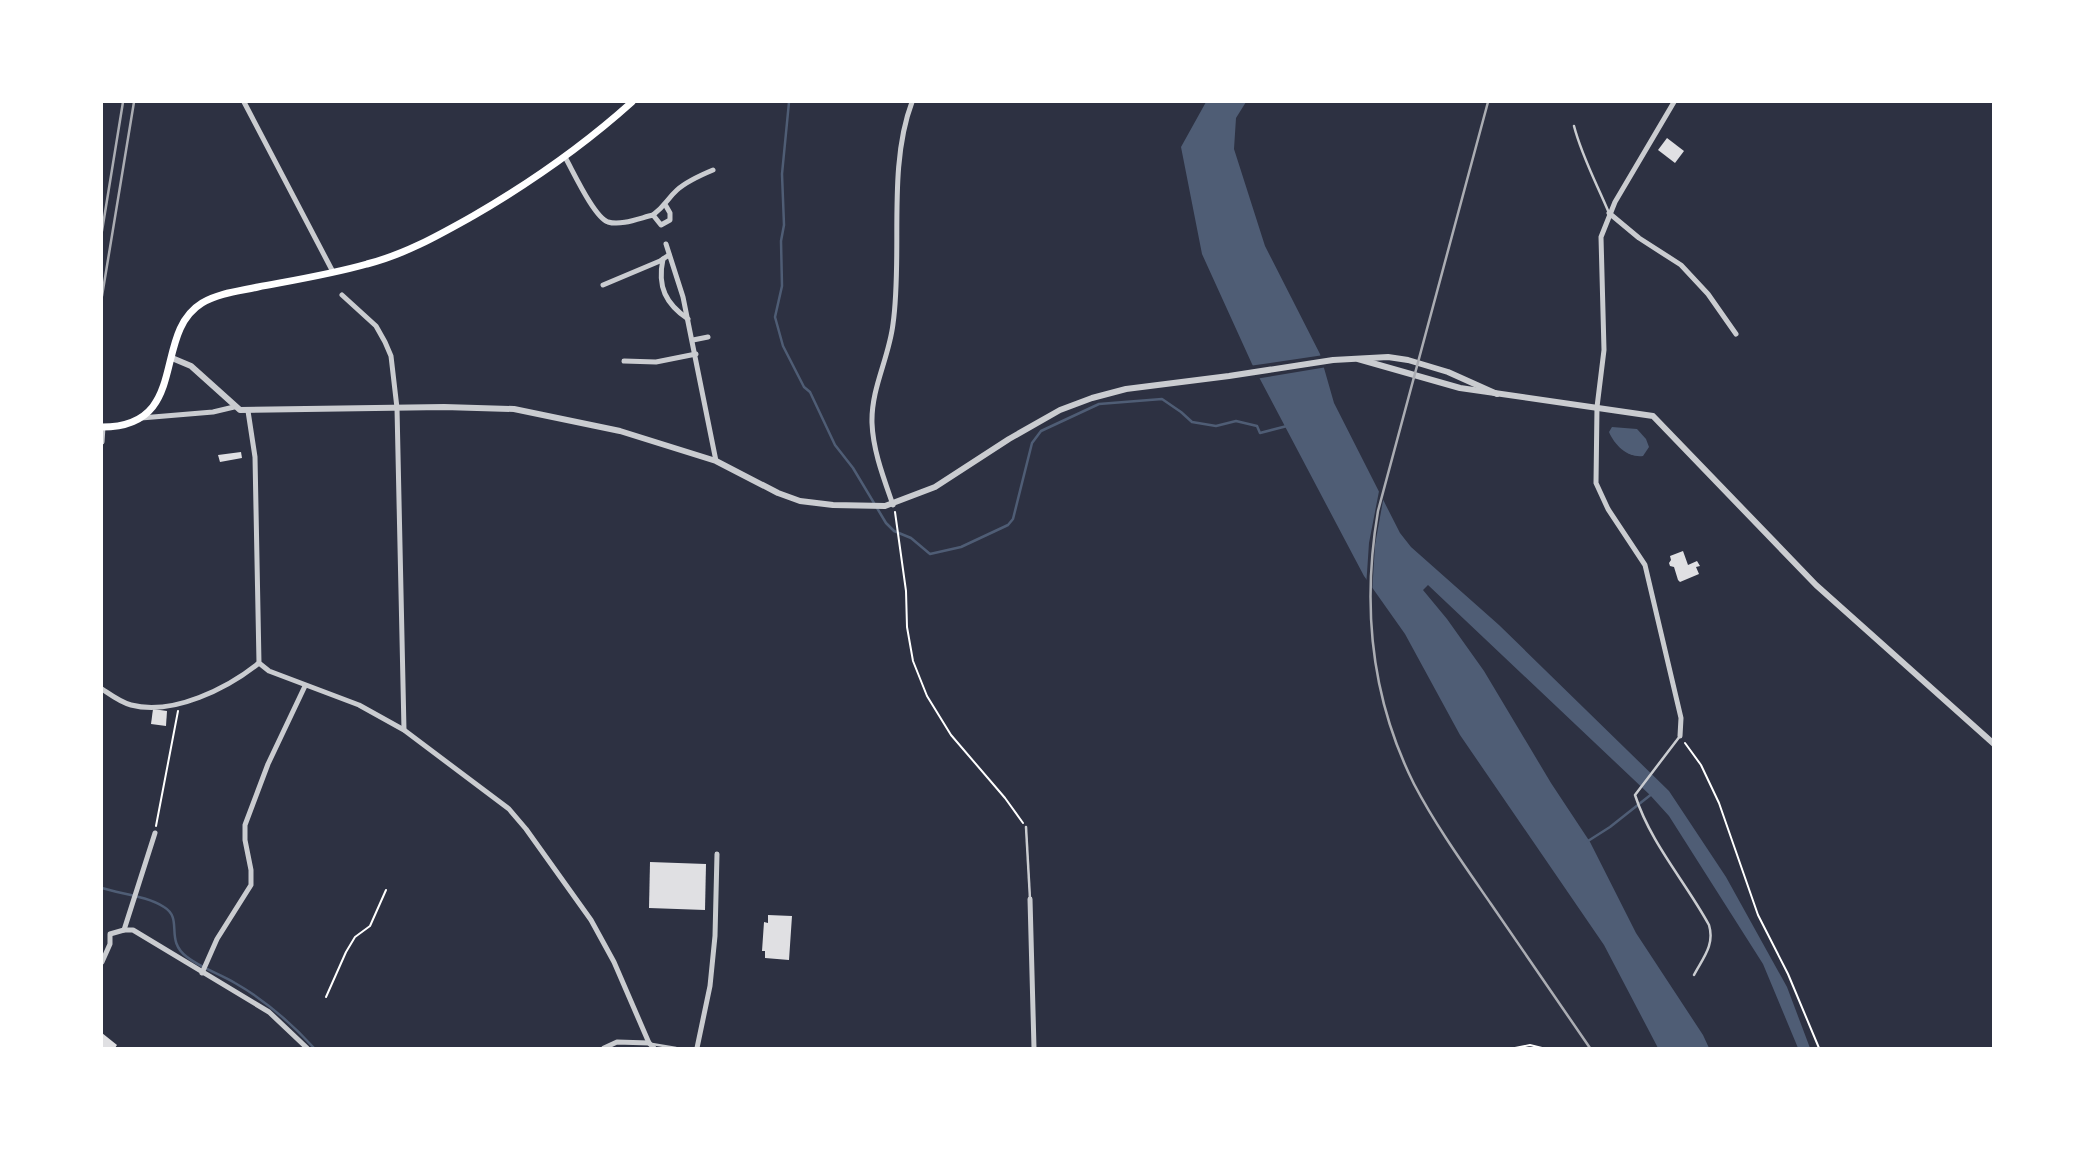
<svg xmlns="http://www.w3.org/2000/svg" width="2095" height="1150" viewBox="0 0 2095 1150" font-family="'IBM Plex Sans',sans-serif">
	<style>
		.water { fill: #4f5d75 }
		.pier { fill: #2d3142 }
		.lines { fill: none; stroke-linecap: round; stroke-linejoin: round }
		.stream { stroke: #4f5d75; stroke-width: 2.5 }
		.building { fill: #e0e0e3 }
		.path { stroke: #fff; stroke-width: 2 }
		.service { stroke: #caccd0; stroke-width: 2.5 }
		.minor { stroke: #caccd0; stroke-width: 5 }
		.tertiary { stroke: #caccd0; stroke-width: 6 }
		.secondary { stroke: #fff; stroke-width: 7 }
		.rail { stroke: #abadb3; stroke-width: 2.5 }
	</style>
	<rect width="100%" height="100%" fill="#2d3142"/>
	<g class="water">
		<polygon points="1206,102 1246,102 1236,118 1234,149 1265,246 1320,354 1334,403 1400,533 1411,547 1499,625 1669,791 1726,877 1787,987 1810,1048 1798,1048 1763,964 1669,816 1650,795 1428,585 1423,590 1447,619 1484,671 1551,783 1590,842 1636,933 1703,1035 1709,1048 1658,1048 1604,945 1460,735 1405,634 1364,576 1252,364 1202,254 1181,147"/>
		<path d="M 1612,427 L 1637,429 L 1646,439 L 1649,447 L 1643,456 C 1628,458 1615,446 1609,432 Z"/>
	</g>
	<g class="pier">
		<polygon points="1324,355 1327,367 1255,379 1249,366"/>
		<polygon points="1380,486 1384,495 1375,545 1372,594 1366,586 1367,573 1369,543"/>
	</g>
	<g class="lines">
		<g class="stream">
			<polyline points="789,102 782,174 784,225 781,241 782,286 775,317 783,346 804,387 810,392 835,445 853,468 886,523 894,531 911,538 930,554 961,547 1008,525 1013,519 1032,443 1041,431 1099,404 1162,399 1181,412 1192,422 1216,426 1236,421 1257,426 1260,433 1287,426"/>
			<polyline points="1588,841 1610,827 1653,793"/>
			<path d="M 102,888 C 121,894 147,896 164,907 C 184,919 164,940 187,957 C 201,968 220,974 235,983 C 265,1000 291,1023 314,1048"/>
		</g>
	</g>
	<g class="building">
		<polygon points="1667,138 1684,151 1675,163 1658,150"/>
		<polygon points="241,452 242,458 220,462 218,455"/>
		<polygon points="1683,551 1688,565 1697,561 1700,566 1696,567 1699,574 1680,582 1678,580 1674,567 1670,566 1669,563 1671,560 1670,556"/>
		<polygon points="153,709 167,711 166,726 151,724"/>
		<polygon points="650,862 706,864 705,910 649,908"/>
		<polygon points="768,915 792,916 789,960 765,958 765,951 762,951 764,922 768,923"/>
		<polygon points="102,1033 117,1045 115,1048 102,1048"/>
	</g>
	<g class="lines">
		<g class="path">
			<polyline points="895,512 906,591 907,627 913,661 927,696 951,735 1005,798 1023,823"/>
			<polyline points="1685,743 1701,765 1719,803 1758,915 1788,974 1819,1048"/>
			<polyline points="156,826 178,711"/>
			<polyline points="326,997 346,952 355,937 370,926 386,890"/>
			<polyline points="1515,1048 1530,1045 1542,1048"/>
		</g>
		<g class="service">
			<path d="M 1574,126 C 1582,157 1597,184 1609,213"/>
			<path d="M 1680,736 L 1635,795 C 1651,844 1685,881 1709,925 C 1715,945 1703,958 1694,975"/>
			<polyline points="1026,827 1030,899"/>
			<polyline points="652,1044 676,1048"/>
		</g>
		<g class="minor">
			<polyline points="244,102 333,272"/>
			<polyline points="1674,102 1615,202 1601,237 1604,350 1597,407 1596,483 1608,509 1645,565 1681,718 1680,736"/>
			<path d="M 565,157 C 573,171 594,217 608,222 C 621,226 640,218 653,215 L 661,225 L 670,220 L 670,213 L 666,206"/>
			<polyline points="1609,213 1639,238 1681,265 1708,294 1736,334"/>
			<path d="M 653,215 C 666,205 667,199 677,190 C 687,181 701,175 713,170"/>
			<polyline points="666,244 683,297 716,461"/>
			<path d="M 663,259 C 657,287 666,304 688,319"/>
			<polyline points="603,285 660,261 669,255"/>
			<polyline points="342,295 376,326 385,342 391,356 397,408 404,730"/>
			<polyline points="693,340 708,337"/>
			<polyline points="624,361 656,362 696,354"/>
			<polyline points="248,411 255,457 259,663 269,671 359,705 404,730 509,809 526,829 591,920 614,962 649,1043 654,1048"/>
			<polyline points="141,418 213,412 234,407"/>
			<polyline points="102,442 103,427"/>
			<path d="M 893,505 C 884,479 873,451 872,423 C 871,388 889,358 893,324 C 903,254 887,168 912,102"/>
			<path d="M 102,689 C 111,695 120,702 131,705 C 173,716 228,688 259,663"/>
			<polyline points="1030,899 1034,1048"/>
			<polyline points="124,930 155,833"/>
			<polyline points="102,962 110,944 110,934 124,930 133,930 269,1012 307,1048"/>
			<polyline points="202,973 217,939 251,885 251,870 245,840 245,825 268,764 305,686"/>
			<polyline points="604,1048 617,1042 649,1043"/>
			<polyline points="697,1048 710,986 715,936 717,854"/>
		</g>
		<g class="tertiary">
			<polyline points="172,358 191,366 240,410 444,407 514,409 620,431 716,461 778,493 800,501 833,505 885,506 935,487 1009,439 1060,410 1092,398 1126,389 1229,376 1333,360 1388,357 1408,360 1448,372 1497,394"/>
			<polyline points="1358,359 1460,388 1653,416 1816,585 1994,744"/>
		</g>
		<path class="secondary" d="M 102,427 C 191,427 151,334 202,303 C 219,293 240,291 258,287 C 295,280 332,274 367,264 C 406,254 439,235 473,216 C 530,183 583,146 632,102"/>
		<g class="rail">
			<path d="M 1488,102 L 1378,511 C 1362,605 1371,698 1414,784 C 1436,826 1464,865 1491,904 C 1524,952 1557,1000 1590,1048"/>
			<polyline points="102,231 123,102"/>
			<polyline points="102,296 134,102"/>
		</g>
	</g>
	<rect width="2095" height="1150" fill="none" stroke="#ffffff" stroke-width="206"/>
</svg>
